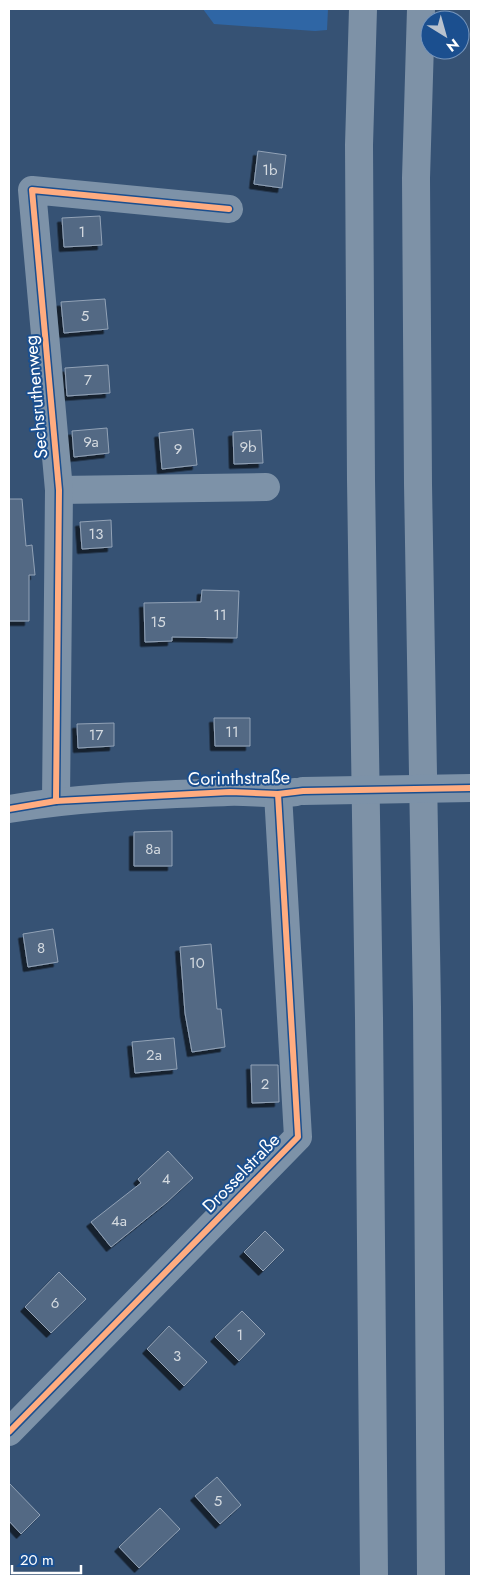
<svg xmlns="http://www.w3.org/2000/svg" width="480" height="1585" viewBox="0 0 480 1585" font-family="Jost,sans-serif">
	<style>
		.green { fill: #2f66a5 }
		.building { fill: #526984; stroke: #92a2b6; filter: url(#shadow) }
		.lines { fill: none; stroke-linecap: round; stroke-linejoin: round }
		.street { stroke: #7d92a8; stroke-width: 28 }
		.highway { stroke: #7e92a7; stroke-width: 28 }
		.street-bridge { stroke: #7d92a8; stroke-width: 28 }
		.cycleway-casing { stroke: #1b4f8f; stroke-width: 9 }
		.cycleway { stroke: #ffac80; stroke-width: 6 }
		.labels { text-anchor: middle; stroke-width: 4; stroke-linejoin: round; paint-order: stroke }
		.number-label { font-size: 15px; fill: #d4dae0 }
		.street-label { font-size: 18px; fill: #fff; stroke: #1b4f8f }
	</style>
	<defs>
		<filter id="shadow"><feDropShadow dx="-4.5" dy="4.5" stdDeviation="0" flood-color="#0009"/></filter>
	</defs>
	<rect width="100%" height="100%" fill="#365274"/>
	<polygon class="green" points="203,9 328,9 327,30 315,31 214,24"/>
	<g class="building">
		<polygon points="258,151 286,155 282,188 254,184"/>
		<polygon points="100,216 102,245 64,247 62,218"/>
		<polygon points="105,299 108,329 64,333 61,302"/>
		<polygon points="108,365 110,393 67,396 65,368"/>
		<polygon points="107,428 109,453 74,457 72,431"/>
		<polygon points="193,429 197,465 162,469 159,433"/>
		<polygon points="261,430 263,463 234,464 233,432"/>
		<polygon points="9,499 22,499 26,546 32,545 35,575 29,575 29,621 9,621"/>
		<polygon points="111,520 112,547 82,549 80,522"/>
		<polygon points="202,590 239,591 237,638 172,637 172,641 145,642 144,603 201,602"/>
		<polygon points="214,718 250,718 250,746 215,746"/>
		<polygon points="114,723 114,746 78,748 77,724"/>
		<polygon points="172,831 172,866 134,866 134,832"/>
		<polygon points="53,929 58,962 28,967 23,934"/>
		<polygon points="211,944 217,1009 221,1009 225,1047 192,1052 185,1013 180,947"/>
		<polygon points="174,1038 177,1069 135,1073 132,1042"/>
		<polygon points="251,1065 278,1065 279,1102 252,1103"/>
		<polygon points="168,1151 193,1178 167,1202 111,1247 91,1222 141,1183 138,1179"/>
		<polygon points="265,1231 284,1250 263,1271 244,1252"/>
		<polygon points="59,1272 86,1299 51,1333 25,1307"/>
		<polygon points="242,1311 265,1334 239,1361 215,1337"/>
		<polygon points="169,1326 207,1362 184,1386 147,1349"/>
		<polygon points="217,1477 241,1505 220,1524 195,1496"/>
		<polygon points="9,1483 40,1515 21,1534 9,1521"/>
		<polygon points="160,1508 180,1529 139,1568 119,1547"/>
	</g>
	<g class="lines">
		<g class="street">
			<polyline points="59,490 266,487"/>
			<polyline points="56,801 59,490 32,190 229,209"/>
			<path d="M 9,809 C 81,797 154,795 227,792 C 250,791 273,795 296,792"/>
			<polyline points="9,1432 298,1137 278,794"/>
		</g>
		<g class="highway">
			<polyline points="363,9 359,145 361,480 369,1018 374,1576"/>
			<polyline points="421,9 416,178 418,484 427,1007 431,1576"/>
		</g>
		<polyline class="street-bridge" points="303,791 471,788"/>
		<g class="cycleway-casing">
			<g id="cycleway">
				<polyline points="56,801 59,490 32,190 229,209"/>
				<polyline points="9,809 56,801 230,792 278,794 303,791 471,788"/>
				<polyline points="9,1432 298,1137 278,794"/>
			</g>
		</g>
		<use href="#cycleway" class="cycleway"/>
	</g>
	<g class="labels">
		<g class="number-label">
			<text x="270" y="175">1b</text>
			<text x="82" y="237">1</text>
			<text x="85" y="321">5</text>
			<text x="88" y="385">7</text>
			<text x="91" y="447">9a</text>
			<text x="248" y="452">9b</text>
			<text x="178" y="454">9</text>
			<text x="96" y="539">13</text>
			<text x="220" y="620">11</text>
			<text x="158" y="627">15</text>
			<text x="232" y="737">11</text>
			<text x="96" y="740">17</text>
			<text x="153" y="854">8a</text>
			<text x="41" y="953">8</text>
			<text x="197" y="968">10</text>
			<text x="154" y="1060">2a</text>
			<text x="265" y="1089">2</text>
			<text x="166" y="1184">4</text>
			<text x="119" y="1226">4a</text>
			<text x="55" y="1308">6</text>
			<text x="240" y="1340">1</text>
			<text x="177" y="1361">3</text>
			<text x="218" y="1506">5</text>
		</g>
		<g class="street-label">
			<text transform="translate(36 397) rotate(-95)" y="6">Sechsruthenweg</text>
			<text transform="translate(239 778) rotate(-1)" y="6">Corinthstraße</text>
			<text transform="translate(241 1173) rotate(-46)" y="6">Drosselstraße</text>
		</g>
	</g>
	<rect width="480" height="1585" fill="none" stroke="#ffffff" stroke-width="20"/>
	<g transform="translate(445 35) rotate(143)"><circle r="24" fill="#1b4f8f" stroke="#7695bc"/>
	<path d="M0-4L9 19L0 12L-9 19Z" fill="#b9c2ce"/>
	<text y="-8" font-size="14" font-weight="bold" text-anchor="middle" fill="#ffffff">N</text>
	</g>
	<path d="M12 1565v8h69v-8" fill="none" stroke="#ffffff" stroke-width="2.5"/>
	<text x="20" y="1565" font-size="15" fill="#ffffff" stroke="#1b4f8f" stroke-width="4" paint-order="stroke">20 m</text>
</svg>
